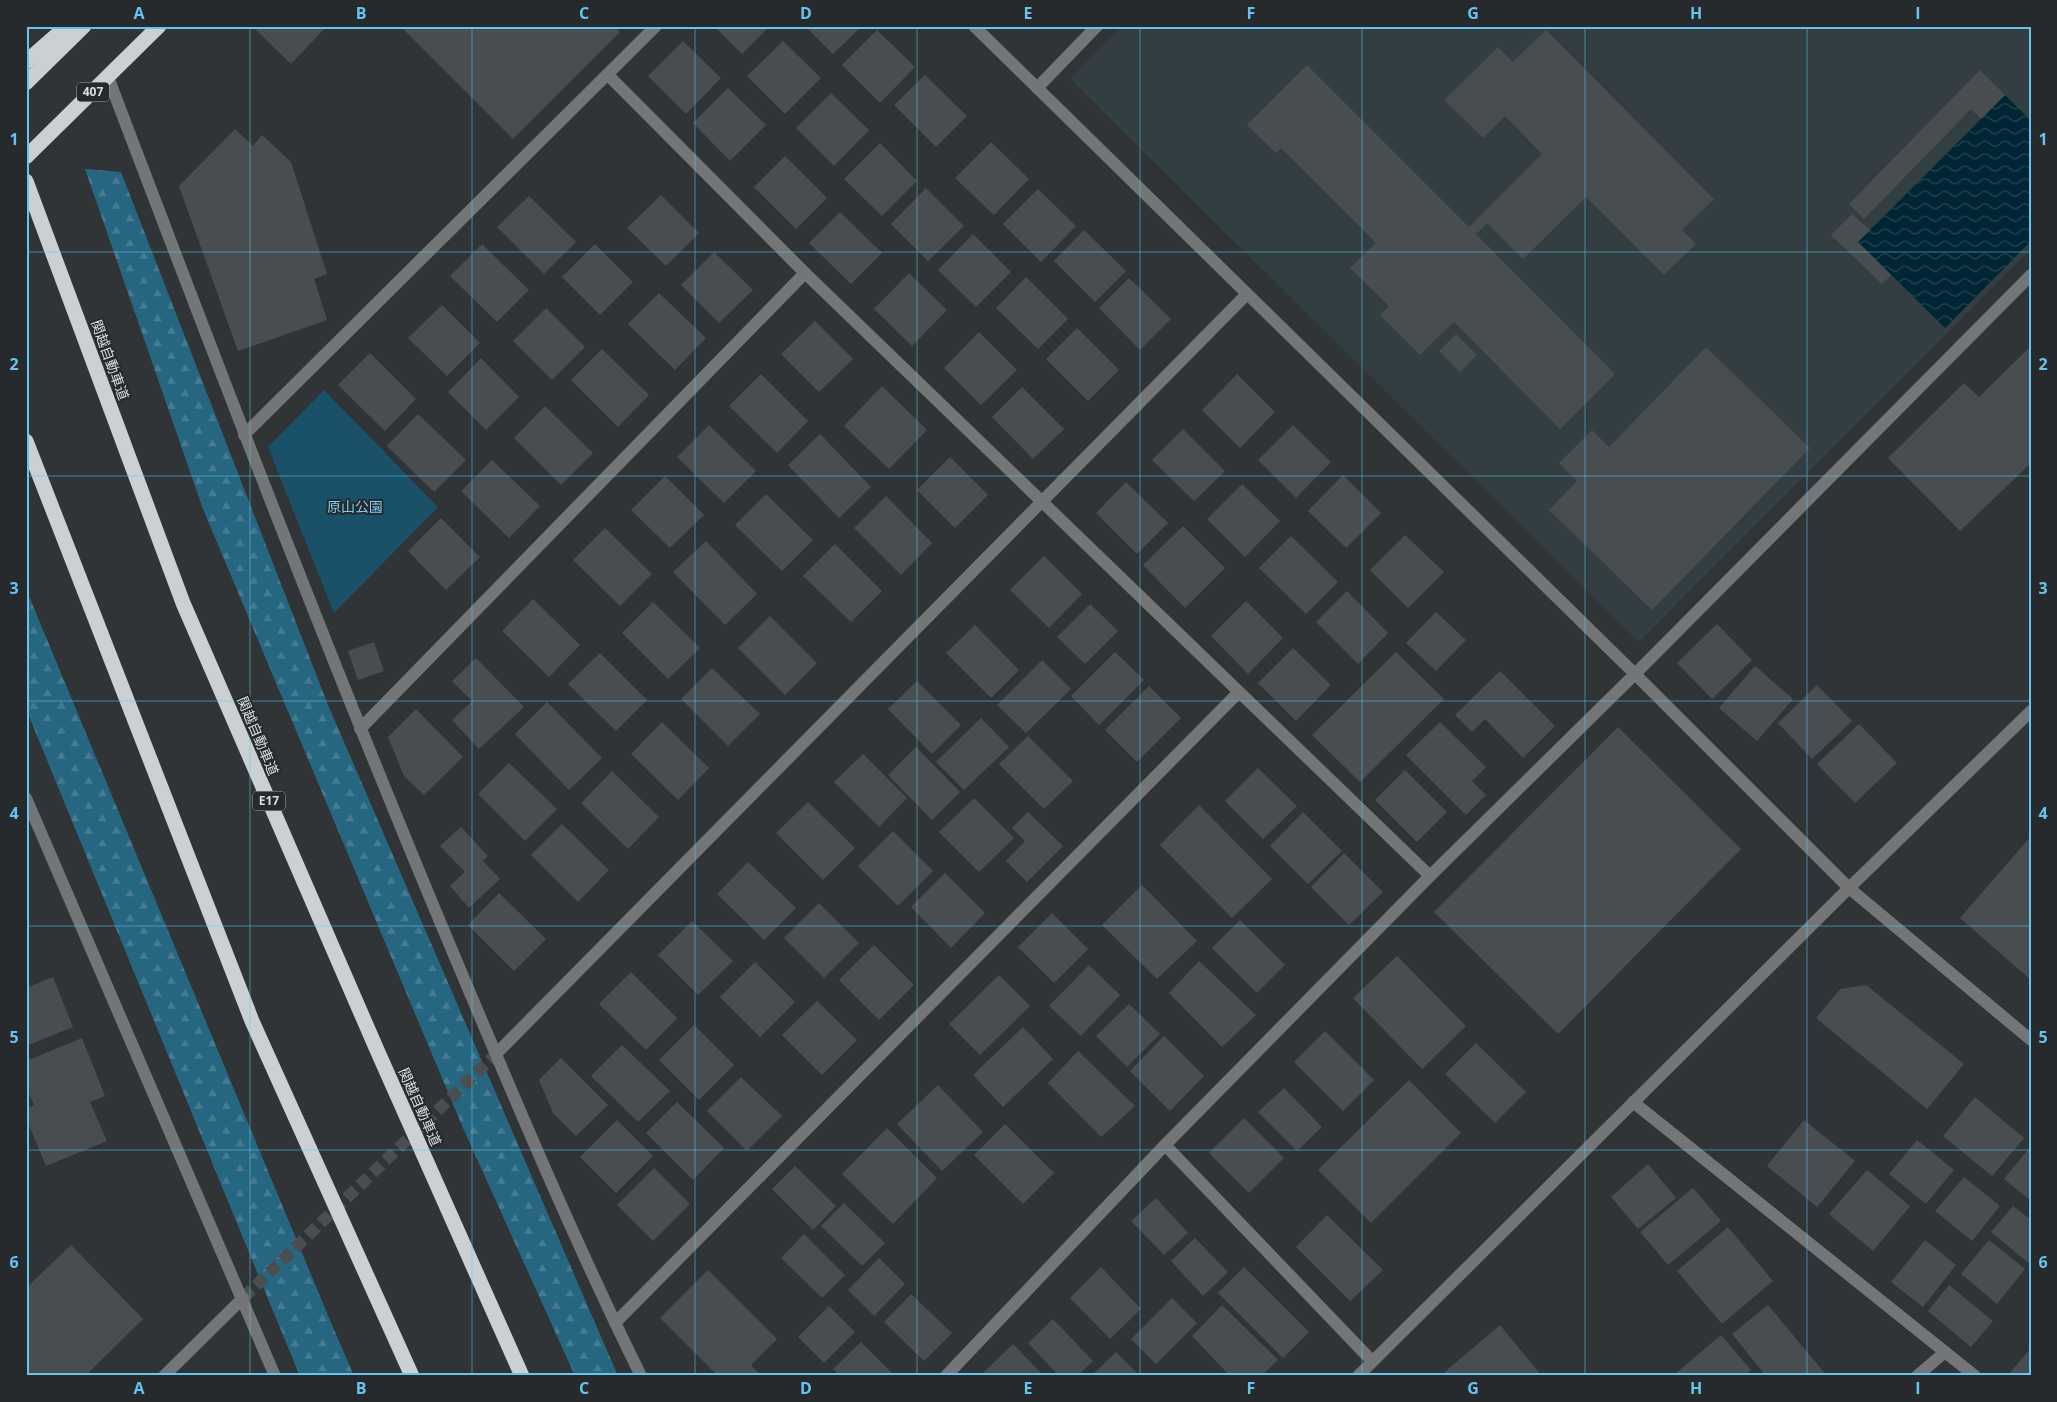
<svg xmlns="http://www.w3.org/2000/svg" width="2057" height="1402" viewBox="0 0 2057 1402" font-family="'Open Sans','Noto Sans JP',sans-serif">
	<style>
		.built { fill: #333e43 }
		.forest { fill: url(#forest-firs) }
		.green { fill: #1a5168 }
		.water { fill: url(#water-waves) }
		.building { fill: #484d50 }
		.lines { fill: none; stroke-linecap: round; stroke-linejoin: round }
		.minor-tunnel { stroke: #4a4e50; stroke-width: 12; stroke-dasharray: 12 6; stroke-linecap: butt }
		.minor { stroke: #737577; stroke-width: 12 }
		.highway { stroke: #cbd0d3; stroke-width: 15 }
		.grid { fill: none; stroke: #66c4ef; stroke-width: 1; stroke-opacity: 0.55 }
		.labels { text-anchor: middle; stroke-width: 4; stroke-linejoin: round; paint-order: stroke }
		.shield { fill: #262a2c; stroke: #a5a8aa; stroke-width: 1 }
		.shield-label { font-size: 12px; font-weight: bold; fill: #dbdee0 }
		.street-label { font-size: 14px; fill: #dbdee0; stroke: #262a2c }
		.park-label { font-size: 14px; fill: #7dcdf2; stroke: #262a2c }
		.neatline { fill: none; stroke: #66c4ef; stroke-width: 2 }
		.grid-label { font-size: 16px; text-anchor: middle; font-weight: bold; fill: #66c4ef }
	</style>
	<defs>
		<pattern id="forest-firs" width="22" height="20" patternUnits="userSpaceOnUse" patternTransform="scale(1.25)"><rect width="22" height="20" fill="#276680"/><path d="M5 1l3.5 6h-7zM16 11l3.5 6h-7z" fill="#467b92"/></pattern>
		<pattern id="water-waves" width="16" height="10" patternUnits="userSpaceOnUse" patternTransform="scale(1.25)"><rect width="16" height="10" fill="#002535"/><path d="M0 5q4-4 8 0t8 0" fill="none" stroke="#254452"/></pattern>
	</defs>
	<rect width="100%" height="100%" fill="#303437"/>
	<polygon class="built" points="1122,26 2031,26 2031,249 1639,642 1070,79"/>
	<g class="forest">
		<polygon points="85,169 121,172 328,705 618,1376 575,1376 463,1128 203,509"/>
		<polygon points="26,589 332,1325 354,1376 300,1376 278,1323 26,709"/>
	</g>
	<polygon class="green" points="324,390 438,507 334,613 268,447"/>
	<polygon class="water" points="2005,95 2031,121 2031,241 1945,328 1858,242"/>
	<g class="building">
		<polygon points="252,26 327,26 291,64"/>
		<polygon points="400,26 615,26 620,32 513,139"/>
		<polygon points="714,26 770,26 742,54"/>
		<polygon points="805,26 862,26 833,54"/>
		<polygon points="877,30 915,67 880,103 842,65"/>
		<polygon points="1546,30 1714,199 1682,230 1696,244 1664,275 1586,197 1523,259 1487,223 1476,234 1615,374 1560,429 1454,322 1420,355 1380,315 1389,306 1350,268 1376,243 1281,148 1276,153 1247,125 1307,65 1469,227 1542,154 1505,116 1483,138 1444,100 1498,47 1513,62"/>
		<polygon points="683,41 721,78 686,114 648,76"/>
		<polygon points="783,41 821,78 785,114 747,76"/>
		<polygon points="1980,70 2005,95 1981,119 1971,109 1864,219 1849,204"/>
		<polygon points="925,75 967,116 936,147 894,105"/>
		<polygon points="728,88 766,125 730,161 693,123"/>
		<polygon points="831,93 869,130 834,166 796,128"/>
		<polygon points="235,129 253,146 262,135 291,162 327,274 314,279 327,320 238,351 179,186"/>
		<polygon points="991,142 1029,179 994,215 955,178"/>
		<polygon points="880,143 917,181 882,216 844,179"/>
		<polygon points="785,156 827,198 796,229 754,187"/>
		<polygon points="926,188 964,226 928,261 891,224"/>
		<polygon points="1038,189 1076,226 1041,262 1003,224"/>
		<polygon points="661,195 699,233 666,266 627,228"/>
		<polygon points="529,196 576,242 544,274 497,227"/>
		<polygon points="840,212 882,253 851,284 809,243"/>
		<polygon points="1852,214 1870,230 1858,242 1891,275 1882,284 1831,235"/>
		<polygon points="1084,230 1126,271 1095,302 1054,261"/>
		<polygon points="973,234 1011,272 976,307 938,270"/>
		<polygon points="482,244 529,290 497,322 450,276"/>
		<polygon points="595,244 633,282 600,315 562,277"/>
		<polygon points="714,252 753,290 719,323 681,285"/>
		<polygon points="909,273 947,310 912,346 874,309"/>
		<polygon points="1026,277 1068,319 1038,349 996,308"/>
		<polygon points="1129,278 1171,319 1140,350 1099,308"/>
		<polygon points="659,293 706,338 675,370 628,324"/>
		<polygon points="442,305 480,343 447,376 408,338"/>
		<polygon points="546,308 585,347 552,380 513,341"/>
		<polygon points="815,321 853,359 819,392 781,354"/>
		<polygon points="1077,328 1119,370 1088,401 1046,359"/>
		<polygon points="979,332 1017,370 981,405 944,368"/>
		<polygon points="1456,334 1477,355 1460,372 1439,351"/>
		<polygon points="2031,346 2031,463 1960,531 1888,458 1964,383 1979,397"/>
		<polygon points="1706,347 1810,448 1652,610 1549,510 1577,481 1559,463 1592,430 1609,447"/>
		<polygon points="602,349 649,395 618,427 571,380"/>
		<polygon points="370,353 416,399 385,431 338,385"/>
		<polygon points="481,358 519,397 486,430 448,392"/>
		<polygon points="761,374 808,421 777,453 729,406"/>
		<polygon points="1237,374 1275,412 1240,448 1202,410"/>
		<polygon points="882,386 927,430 889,469 844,426"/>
		<polygon points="1022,387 1064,429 1033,459 992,417"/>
		<polygon points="545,406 593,453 561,485 514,438"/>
		<polygon points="418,414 466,460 434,492 387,446"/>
		<polygon points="709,425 756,471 724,503 677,457"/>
		<polygon points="1293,425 1331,462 1296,498 1258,460"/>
		<polygon points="1183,429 1225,471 1194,501 1152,460"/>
		<polygon points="820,434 871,487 839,518 788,465"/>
		<polygon points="950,457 988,495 955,528 917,490"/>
		<polygon points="492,460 540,506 509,538 461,491"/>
		<polygon points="1343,475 1381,513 1346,548 1308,511"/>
		<polygon points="665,476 704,515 670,548 631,510"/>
		<polygon points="1126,482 1168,523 1137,554 1096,513"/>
		<polygon points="1242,484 1280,521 1245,557 1207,519"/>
		<polygon points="766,494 813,540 782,571 735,525"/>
		<polygon points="886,496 932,543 901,575 854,528"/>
		<polygon points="441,518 480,557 446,590 408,551"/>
		<polygon points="1183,526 1225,568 1185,608 1143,565"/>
		<polygon points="605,528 652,574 620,606 573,560"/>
		<polygon points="1405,535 1444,572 1408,608 1370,570"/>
		<polygon points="1291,536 1338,582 1306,614 1259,568"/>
		<polygon points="706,541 757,594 725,625 673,572"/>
		<polygon points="835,544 882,591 851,622 803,576"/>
		<polygon points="1044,556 1082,594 1049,628 1010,590"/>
		<polygon points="1347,591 1388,633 1358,664 1316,622"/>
		<polygon points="533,599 580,645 549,677 502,631"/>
		<polygon points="1246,601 1283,638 1248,674 1211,636"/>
		<polygon points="653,602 700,648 668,679 622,633"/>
		<polygon points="1090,604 1118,631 1085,664 1057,637"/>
		<polygon points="1436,612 1466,640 1436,671 1406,643"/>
		<polygon points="770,616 817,663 785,695 738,648"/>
		<polygon points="1717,624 1752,660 1712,699 1677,663"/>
		<polygon points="975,625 1019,670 991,698 946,653"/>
		<polygon points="374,642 384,671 358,680 348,651"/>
		<polygon points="1293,648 1331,685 1296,721 1258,683"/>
		<polygon points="1115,652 1144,680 1099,725 1071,696"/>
		<polygon points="1396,652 1444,699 1360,782 1312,735"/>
		<polygon points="600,653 647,700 616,731 568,684"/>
		<polygon points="476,658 524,707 479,749 452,720 472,701 452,681"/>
		<polygon points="1042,660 1071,689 1026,733 997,705"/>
		<polygon points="1755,666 1793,699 1757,741 1719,708"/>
		<polygon points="712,668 760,714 728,746 681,699"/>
		<polygon points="1500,671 1555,726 1523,758 1485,719 1472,732 1455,715"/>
		<polygon points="917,681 961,725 932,754 888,709"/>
		<polygon points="1817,685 1852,721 1812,759 1778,723"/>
		<polygon points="1149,686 1181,718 1137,762 1105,730"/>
		<polygon points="547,702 602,758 569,790 515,734"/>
		<polygon points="416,709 463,757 424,795 404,776 388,737"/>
		<polygon points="981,718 1009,747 964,790 936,762"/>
		<polygon points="662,722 709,768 678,800 631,754"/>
		<polygon points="1440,722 1486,767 1472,781 1486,795 1466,815 1406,755"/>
		<polygon points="1859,724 1897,763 1855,803 1817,764"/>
		<polygon points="1618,727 1741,849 1558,1034 1434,912"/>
		<polygon points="1028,736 1073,781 1044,809 999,764"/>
		<polygon points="916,747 960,792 932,820 888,775"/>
		<polygon points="863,754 907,798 879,827 834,782"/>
		<polygon points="509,763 557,809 525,841 478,794"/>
		<polygon points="1258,768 1297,806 1263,839 1225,801"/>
		<polygon points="1405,770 1447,812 1417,842 1375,800"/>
		<polygon points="612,771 659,817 628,849 581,803"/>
		<polygon points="974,798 1014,838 979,872 939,832"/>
		<polygon points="808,802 855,848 823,880 776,833"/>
		<polygon points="1199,805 1272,879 1232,918 1160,845"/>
		<polygon points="1028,812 1063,846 1027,882 1006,861 1025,841 1012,828"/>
		<polygon points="1303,812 1342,851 1308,884 1270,846"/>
		<polygon points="562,824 609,870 578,902 531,855"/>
		<polygon points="461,827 488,856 483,861 500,879 469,908 450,886 465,872 440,846"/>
		<polygon points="893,831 933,871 898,906 858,866"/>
		<polygon points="2031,836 2031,980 1960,918"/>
		<polygon points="1344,853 1383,892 1349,925 1311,887"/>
		<polygon points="748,862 796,908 764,940 717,894"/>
		<polygon points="945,873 985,913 951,948 911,907"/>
		<polygon points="1142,885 1197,941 1157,979 1102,925"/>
		<polygon points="499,893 546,939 514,971 468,925"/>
		<polygon points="819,903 859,943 824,978 784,938"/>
		<polygon points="1052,913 1088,949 1054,983 1018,947"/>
		<polygon points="1240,920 1285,965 1257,993 1212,948"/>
		<polygon points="692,921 733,961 698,995 658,955"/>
		<polygon points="874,945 914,985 879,1020 839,980"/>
		<polygon points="1397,956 1466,1026 1422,1069 1353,998"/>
		<polygon points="1199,961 1256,1015 1222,1047 1169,993"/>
		<polygon points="755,962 795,1002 760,1037 720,997"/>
		<polygon points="1089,965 1120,995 1081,1036 1049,1006"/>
		<polygon points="631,972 677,1018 646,1050 599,1004"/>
		<polygon points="999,975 1030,1006 980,1055 949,1024"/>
		<polygon points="53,977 73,1027 26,1046 26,988"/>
		<polygon points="1866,985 1964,1064 1927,1109 1816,1018 1840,989"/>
		<polygon points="817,1001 857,1040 822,1075 782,1035"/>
		<polygon points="1129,1004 1160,1034 1127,1067 1096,1036"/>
		<polygon points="694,1025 734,1065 699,1100 659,1060"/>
		<polygon points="1023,1027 1053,1059 1003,1107 973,1075"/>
		<polygon points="1325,1031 1374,1080 1343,1111 1294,1062"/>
		<polygon points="1164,1036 1204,1076 1170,1111 1130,1071"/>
		<polygon points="82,1038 105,1096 90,1102 107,1141 46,1166 26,1118 26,1109 34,1105 26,1087 26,1061"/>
		<polygon points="1476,1043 1526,1092 1495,1123 1445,1074"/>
		<polygon points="622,1045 670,1091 638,1122 591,1076"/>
		<polygon points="1078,1051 1135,1106 1101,1137 1048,1083"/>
		<polygon points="561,1058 608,1105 576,1136 553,1113 539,1080"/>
		<polygon points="741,1077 782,1116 747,1151 707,1111"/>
		<polygon points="1409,1080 1461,1133 1371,1223 1318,1170"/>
		<polygon points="938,1085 983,1132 942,1171 897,1124"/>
		<polygon points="1284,1088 1322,1127 1297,1151 1258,1112"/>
		<polygon points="1975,1097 2024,1138 1992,1176 1943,1136"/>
		<polygon points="677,1102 724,1148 693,1180 646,1133"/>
		<polygon points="1244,1118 1284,1158 1249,1193 1209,1153"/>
		<polygon points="617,1120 653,1156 616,1193 580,1157"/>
		<polygon points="1804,1120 1855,1161 1817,1207 1767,1166"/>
		<polygon points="1005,1124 1054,1173 1023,1204 974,1155"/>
		<polygon points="887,1128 937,1178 893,1224 842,1174"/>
		<polygon points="1917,1140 1954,1170 1926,1204 1889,1174"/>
		<polygon points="2031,1146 2031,1201 2004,1179"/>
		<polygon points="1648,1164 1676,1198 1638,1229 1611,1197"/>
		<polygon points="795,1166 836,1206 813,1230 772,1189"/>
		<polygon points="654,1168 690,1204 653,1241 617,1205"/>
		<polygon points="1867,1170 1910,1206 1873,1251 1829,1214"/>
		<polygon points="1964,1177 2000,1206 1972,1241 1935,1211"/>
		<polygon points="1693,1188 1721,1221 1668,1265 1640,1232"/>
		<polygon points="1156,1198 1188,1233 1164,1255 1131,1221"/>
		<polygon points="844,1203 885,1243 862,1266 821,1226"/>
		<polygon points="2013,1206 2031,1220 2031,1265 1991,1232"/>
		<polygon points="1327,1215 1383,1270 1350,1301 1296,1247"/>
		<polygon points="1728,1227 1773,1281 1722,1324 1677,1271"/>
		<polygon points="804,1234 845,1275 822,1298 781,1258"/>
		<polygon points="1195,1238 1228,1272 1203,1296 1171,1261"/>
		<polygon points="1925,1240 1956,1265 1923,1307 1891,1282"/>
		<polygon points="1989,1240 2025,1269 1997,1304 1961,1274"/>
		<polygon points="71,1245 143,1319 85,1376 26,1376 26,1288"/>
		<polygon points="879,1258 905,1284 874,1316 848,1290"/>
		<polygon points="1101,1267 1141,1309 1110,1339 1070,1298"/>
		<polygon points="1244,1267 1309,1332 1283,1358 1218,1293"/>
		<polygon points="708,1270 777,1339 751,1365 762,1376 718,1376 660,1318"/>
		<polygon points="1949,1285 1993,1321 1971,1347 1928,1311"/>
		<polygon points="911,1294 952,1333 924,1361 884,1322"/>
		<polygon points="1172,1298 1197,1323 1156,1364 1131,1339"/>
		<polygon points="1222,1305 1278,1360 1261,1376 1230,1376 1192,1336"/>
		<polygon points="1768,1305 1827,1376 1766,1376 1732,1334"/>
		<polygon points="829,1306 855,1332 824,1363 798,1337"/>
		<polygon points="1053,1319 1093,1361 1077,1376 1059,1376 1028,1343"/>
		<polygon points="1500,1325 1542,1376 1440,1376"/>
		<polygon points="1721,1335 1751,1370 1744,1376 1679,1376 1676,1373"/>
		<polygon points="861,1342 895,1376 840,1376 833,1369"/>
		<polygon points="1013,1344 1044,1376 980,1376"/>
		<polygon points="2031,1348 2031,1376 2009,1376 2008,1375"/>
		<polygon points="1116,1352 1140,1376 1091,1376"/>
	</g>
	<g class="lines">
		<polyline class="minor-tunnel" points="243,1298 496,1054"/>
		<g class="minor">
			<polyline points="974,26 1635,674 1849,888 2031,1040"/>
			<polyline points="608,75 805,273 1430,876"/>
			<path d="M 108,77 C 216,361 324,644 441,924 C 505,1076 568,1228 641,1376"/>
			<polyline points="1037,88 1097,26"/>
			<polyline points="244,435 656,26"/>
			<polyline points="360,729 805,273"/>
			<polyline points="26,798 275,1376"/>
			<polyline points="496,1054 1246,295"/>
			<polyline points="1633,1102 1975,1376"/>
			<polyline points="1165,1145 1372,1361"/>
			<polyline points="615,1323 1239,692"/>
			<polyline points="164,1376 243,1298"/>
			<polyline points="946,1376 1165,1145 1430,876 1635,674 2031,275"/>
			<polyline points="1358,1376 1849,888 2031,711"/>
			<polyline points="1917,1376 1945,1352"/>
		</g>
		<g class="highway">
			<polyline points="26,62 67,26"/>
			<polyline points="26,83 84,26"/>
			<polyline points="26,157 159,26"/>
			<polyline points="26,181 183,603 377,1050 522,1376"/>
			<polyline points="26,441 252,1021 412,1376"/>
		</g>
	</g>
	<path class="grid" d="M 250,26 L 250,1376M 472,26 L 472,1376M 695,26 L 695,1376M 917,26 L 917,1376M 1140,26 L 1140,1376M 1362,26 L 1362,1376M 1585,26 L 1585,1376M 1807,26 L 1807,1376M 26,252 L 2031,252M 26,476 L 2031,476M 26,701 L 2031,701M 26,926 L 2031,926M 26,1150 L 2031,1150"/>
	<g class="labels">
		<g class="shield">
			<rect x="77" y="82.5" width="32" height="19" rx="4"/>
			<rect x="253" y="791.5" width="32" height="19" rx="4"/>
		</g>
		<g class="shield-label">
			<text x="93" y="96">407</text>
			<text x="269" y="805">E17</text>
		</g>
		<g class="street-label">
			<text transform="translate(110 360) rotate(70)" y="5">関越自動車道</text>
			<text transform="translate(258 736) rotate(67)" y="5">関越自動車道</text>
			<text transform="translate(420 1107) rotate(66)" y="5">関越自動車道</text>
		</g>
		<g class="park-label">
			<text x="355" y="512">原山公園</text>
		</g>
	</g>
	<rect width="2057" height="1402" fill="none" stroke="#262a2c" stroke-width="55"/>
	<rect x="28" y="28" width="2002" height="1346" class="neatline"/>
	<g class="grid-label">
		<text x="139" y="19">A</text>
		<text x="361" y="19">B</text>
		<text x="584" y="19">C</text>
		<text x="806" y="19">D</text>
		<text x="1028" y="19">E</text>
		<text x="1251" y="19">F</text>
		<text x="1473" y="19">G</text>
		<text x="1696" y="19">H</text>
		<text x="1918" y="19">I</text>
		<text x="14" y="145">1</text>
		<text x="2043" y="145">1</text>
		<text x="14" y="370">2</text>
		<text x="2043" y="370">2</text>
		<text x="14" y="594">3</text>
		<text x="2043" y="594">3</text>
		<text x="14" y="819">4</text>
		<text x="2043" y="819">4</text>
		<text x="14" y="1043">5</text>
		<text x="2043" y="1043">5</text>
		<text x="14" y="1268">6</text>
		<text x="2043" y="1268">6</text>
		<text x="139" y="1394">A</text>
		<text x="361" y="1394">B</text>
		<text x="584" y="1394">C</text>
		<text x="806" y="1394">D</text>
		<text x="1028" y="1394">E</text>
		<text x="1251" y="1394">F</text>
		<text x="1473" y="1394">G</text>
		<text x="1696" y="1394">H</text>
		<text x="1918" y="1394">I</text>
	</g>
</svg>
